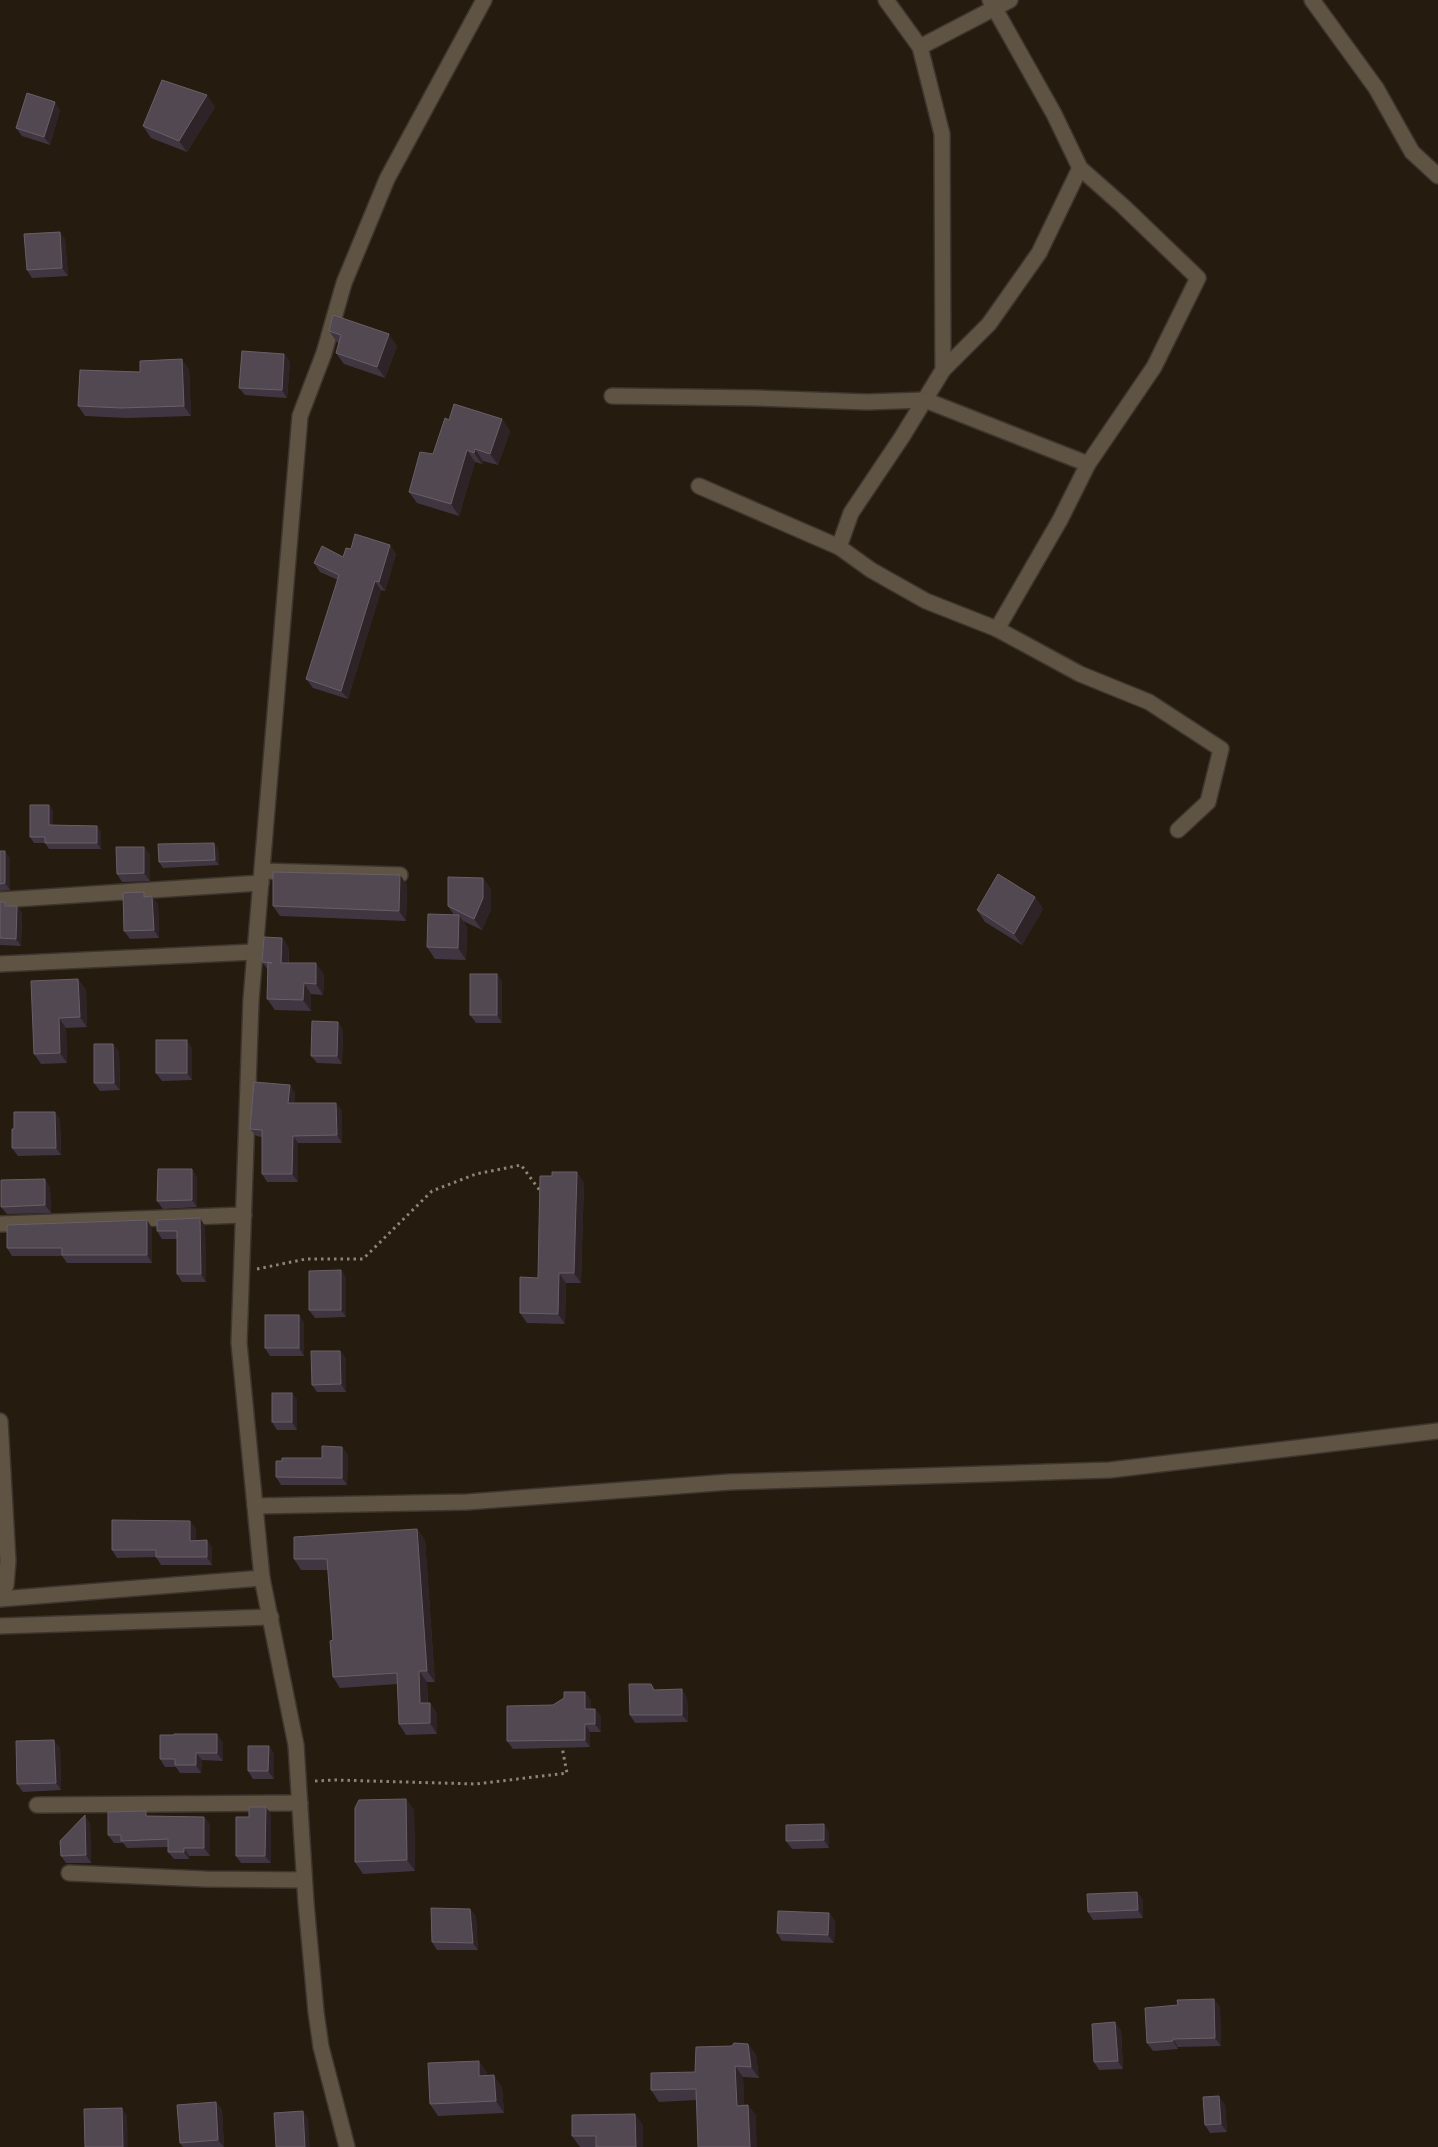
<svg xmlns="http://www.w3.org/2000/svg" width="1438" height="2147" viewBox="0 0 1438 2147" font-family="Signika,sans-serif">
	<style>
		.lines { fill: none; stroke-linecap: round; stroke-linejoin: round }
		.minor-casing { stroke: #3d362f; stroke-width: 18 }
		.path { stroke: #8d857a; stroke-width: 3; stroke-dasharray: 2.5 4; stroke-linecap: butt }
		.minor { stroke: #5f5344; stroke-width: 15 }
		.wall { fill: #403642 }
		.shaded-wall { fill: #2e2327 }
		.building { fill: #524852; stroke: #695f66 }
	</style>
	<rect width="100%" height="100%" fill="#251b0e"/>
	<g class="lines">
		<g class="minor-casing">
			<g id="minor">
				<polyline points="886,0 920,47 1010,0"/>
				<polyline points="990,0 1054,114 1080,168 1123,206 1198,278 1154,367 1088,464 1060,520 997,629 1080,674 1149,702 1221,749 1208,802 1178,830"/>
				<polyline points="1312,0 1376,88 1412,152 1438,176"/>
				<polyline points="920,47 942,134 943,370 902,437 851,513 839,547 871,570 926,601 997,629"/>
				<polyline points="943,370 989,324 1039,253 1080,168"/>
				<polyline points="612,396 757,398 867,402 925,400 1088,464"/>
				<polyline points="699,486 839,547"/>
				<polyline points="262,871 400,875"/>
				<polyline points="0,900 261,883"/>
				<polyline points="0,964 254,952"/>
				<polyline points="0,1224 244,1215"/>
				<polyline points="0,1421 8,1561 6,1585 0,1598"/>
				<polyline points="255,1506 467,1502 730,1482 1110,1470 1438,1431"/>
				<polyline points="0,1599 262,1578"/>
				<polyline points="0,1626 271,1617"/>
				<polyline points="37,1805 300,1803"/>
				<polyline points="69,1873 205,1879 304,1880"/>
				<polyline points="347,2147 321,2047 316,2012 306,1903 296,1745 262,1578 239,1343 251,1000 300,416 324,353 344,283 387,179 484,0"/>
			</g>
		</g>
		<g class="path">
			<polyline points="257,1269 306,1259 363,1259 432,1191 476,1174 521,1165 541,1192"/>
			<polyline points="315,1781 335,1780 476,1784 567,1773 562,1747"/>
		</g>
		<use href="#minor" class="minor"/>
	</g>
	<g class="wall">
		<polygon points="215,107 187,152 151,138 143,126"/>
		<polygon points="60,110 50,145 22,136 16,128"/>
		<polygon points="65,239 68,276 32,278 27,270"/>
		<polygon points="329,331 397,346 385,378 344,364 336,353 339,343 337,342"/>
		<polygon points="284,354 290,362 287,398 245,395 239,388"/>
		<polygon points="189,369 191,416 127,418 85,416 78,406 140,372"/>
		<polygon points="502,419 510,431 498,465 483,461 482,464 475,462 459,516 417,503 409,492 433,454 449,420"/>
		<polygon points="390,545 396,554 385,591 381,590 348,699 313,688 306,679 338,580 320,572 314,563 343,557 351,549"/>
		<polygon points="49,805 53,811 53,825 97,826 101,832 101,849 49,849 45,843 34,843 30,837"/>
		<polygon points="144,847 150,855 150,881 122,882 117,874"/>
		<polygon points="218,848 219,865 163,868 159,862"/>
		<polygon points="0,851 10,858 10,890 0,891"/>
		<polygon points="400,875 407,885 406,921 280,916 273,906"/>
		<polygon points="483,878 491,890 491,909 482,930 463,921 467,927 466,960 435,959 427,947 454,915 448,906"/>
		<polygon points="148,896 158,904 159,938 130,939 124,931"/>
		<polygon points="1035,897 1043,909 1022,945 985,922 977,910"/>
		<polygon points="0,902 8,906 17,906 22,913 21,946 0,945"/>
		<polygon points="282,938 289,948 289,963 324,974 323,995 311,994 311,1011 275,1010 267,999 268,970 262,962"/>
		<polygon points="497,974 502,982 502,1023 476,1023 470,1015"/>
		<polygon points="78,979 86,990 87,1027 66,1028 67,1063 41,1064 34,1054"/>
		<polygon points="338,1022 343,1030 342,1064 317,1063 311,1056"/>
		<polygon points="113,1044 119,1052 120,1090 100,1091 94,1083"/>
		<polygon points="192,1048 192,1080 162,1081 156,1073"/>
		<polygon points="290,1085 295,1093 294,1103 342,1110 342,1143 298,1143 298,1182 267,1182 262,1174 262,1137 256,1136 250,1129"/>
		<polygon points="60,1119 61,1155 18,1156 12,1148"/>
		<polygon points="197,1177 197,1207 163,1209 157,1201"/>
		<polygon points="584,1182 581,1283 566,1283 565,1324 527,1323 520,1313 538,1278"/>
		<polygon points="50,1187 51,1213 7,1214 1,1207"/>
		<polygon points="205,1226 206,1282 182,1282 177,1274 177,1239 162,1239 157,1231"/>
		<polygon points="152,1228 152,1263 67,1263 62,1256 12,1256 7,1248"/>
		<polygon points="341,1270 346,1278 346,1317 315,1318 309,1310"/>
		<polygon points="299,1315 304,1323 304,1356 270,1356 265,1348"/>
		<polygon points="340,1351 346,1359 346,1392 317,1392 312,1385"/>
		<polygon points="292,1393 297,1400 297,1430 277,1430 272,1422"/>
		<polygon points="348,1454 347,1485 281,1485 276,1477 322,1458"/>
		<polygon points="196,1528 196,1540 212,1547 212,1565 161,1565 156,1557 117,1558 112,1550"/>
		<polygon points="417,1529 425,1540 435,1682 427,1682 428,1703 430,1703 437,1714 437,1734 406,1735 399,1724 397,1684 340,1688 333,1677 333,1640 328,1570 301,1570 294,1559"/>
		<polygon points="655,1690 687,1697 688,1722 635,1723 630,1715"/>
		<polygon points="591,1700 591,1709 595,1709 601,1717 601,1732 590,1732 590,1747 513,1749 507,1741 553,1705"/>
		<polygon points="174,1735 223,1742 223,1761 202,1760 201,1773 180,1773 176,1767 165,1767 160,1759"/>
		<polygon points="269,1746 274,1754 274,1779 253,1779 248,1771"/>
		<polygon points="60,1747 61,1790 23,1792 17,1784"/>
		<polygon points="406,1799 414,1810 415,1871 363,1874 355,1862"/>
		<polygon points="271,1814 271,1863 241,1863 236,1856 249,1817"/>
		<polygon points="150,1816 204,1817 210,1825 210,1856 189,1856 189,1859 174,1859 168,1852 168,1847 127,1848 123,1843 114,1843 108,1835"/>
		<polygon points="90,1823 91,1863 66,1863 61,1856"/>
		<polygon points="829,1832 829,1848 792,1849 786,1841"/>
		<polygon points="1137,1892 1143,1900 1143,1918 1093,1920 1088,1912"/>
		<polygon points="470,1909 476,1917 478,1950 437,1950 432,1942"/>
		<polygon points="829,1913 835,1921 834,1943 782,1941 777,1933"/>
		<polygon points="1220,2006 1221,2046 1178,2047 1178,2049 1153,2051 1147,2043"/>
		<polygon points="1121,2030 1123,2069 1099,2070 1094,2062"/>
		<polygon points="748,2044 756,2055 759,2078 743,2077 744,2105 748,2105 756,2116 696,2100 659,2102 651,2090 695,2072 732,2046"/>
		<polygon points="487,2072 487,2075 502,2087 504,2113 438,2116 430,2104"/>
		<polygon points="216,2102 222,2110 224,2147 183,2147 180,2143"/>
		<polygon points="1225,2104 1227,2132 1210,2133 1205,2125"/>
		<polygon points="643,2125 643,2147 580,2147 572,2136"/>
	</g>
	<g class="shaded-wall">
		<polygon points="207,95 215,107 187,152 179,141"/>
		<polygon points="55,102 60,110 50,145 44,137"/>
		<polygon points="60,232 65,239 68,276 62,268"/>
		<polygon points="389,334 397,346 385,378 377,367"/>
		<polygon points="284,354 290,362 287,398 282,390"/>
		<polygon points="182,359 189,369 191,416 184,406"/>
		<polygon points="502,419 510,431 498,465 490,454"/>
		<polygon points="475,449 483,461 482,464 474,453"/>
		<polygon points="467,450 475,462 459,516 451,504"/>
		<polygon points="390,545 396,554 385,591 379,582"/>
		<polygon points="375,581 381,590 348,699 341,691"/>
		<polygon points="49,805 53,811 53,831 49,825"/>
		<polygon points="97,826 101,832 101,849 97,843"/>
		<polygon points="214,843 218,848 219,865 215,860"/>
		<polygon points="144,847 150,855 150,881 144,873"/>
		<polygon points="5,851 10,858 10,890 5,883"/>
		<polygon points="400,875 407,885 406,921 399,911"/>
		<polygon points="483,878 491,890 491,909 482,930 474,919"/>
		<polygon points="152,896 158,904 159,938 154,930"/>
		<polygon points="1035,897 1043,909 1022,945 1014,934"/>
		<polygon points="17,906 22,913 21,946 16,939"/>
		<polygon points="459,915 467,927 466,960 458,948"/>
		<polygon points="282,938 289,948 288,973 281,963"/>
		<polygon points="316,963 324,974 323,995 316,984"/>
		<polygon points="497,974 502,982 502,1023 497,1015"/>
		<polygon points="78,979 86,990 87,1027 80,1017"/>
		<polygon points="304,983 311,994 311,1011 303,1000"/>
		<polygon points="59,1018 66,1028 67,1063 60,1053"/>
		<polygon points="338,1022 343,1030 342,1064 337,1056"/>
		<polygon points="187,1040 192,1048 192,1080 187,1073"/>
		<polygon points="113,1044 119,1052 120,1090 114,1083"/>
		<polygon points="290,1085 295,1093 294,1111 288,1103"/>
		<polygon points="336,1103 342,1110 342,1143 337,1135"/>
		<polygon points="55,1112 60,1119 61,1155 56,1148"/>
		<polygon points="293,1136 298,1143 298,1182 292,1174"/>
		<polygon points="192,1169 197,1177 197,1207 192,1200"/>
		<polygon points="577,1172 584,1182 581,1283 574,1273"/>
		<polygon points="45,1179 50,1187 51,1213 45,1205"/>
		<polygon points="200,1218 205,1226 206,1282 201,1274"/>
		<polygon points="147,1220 152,1228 152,1263 147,1255"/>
		<polygon points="341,1270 346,1278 346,1317 341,1310"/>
		<polygon points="559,1273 566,1283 565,1324 558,1314"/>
		<polygon points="299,1315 304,1323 304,1356 299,1348"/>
		<polygon points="340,1351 346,1359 346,1392 341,1384"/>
		<polygon points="292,1393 297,1400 297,1430 292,1422"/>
		<polygon points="342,1447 348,1454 347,1485 342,1478"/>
		<polygon points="190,1521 196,1528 196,1548 190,1541"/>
		<polygon points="417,1529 425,1540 435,1682 427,1671"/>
		<polygon points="207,1540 212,1547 212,1565 207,1557"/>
		<polygon points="419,1671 427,1682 428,1714 420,1703"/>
		<polygon points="682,1689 687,1697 688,1722 682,1715"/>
		<polygon points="585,1692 591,1700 591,1717 585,1709"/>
		<polygon points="430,1703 437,1714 437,1734 430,1723"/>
		<polygon points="595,1709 601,1717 601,1732 595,1724"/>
		<polygon points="585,1724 590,1732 590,1747 585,1740"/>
		<polygon points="217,1734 223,1742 223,1761 217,1753"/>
		<polygon points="54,1740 60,1747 61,1790 56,1783"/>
		<polygon points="269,1746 274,1754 274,1779 268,1771"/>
		<polygon points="196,1753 202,1760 201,1773 196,1765"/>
		<polygon points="406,1799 414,1810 415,1871 407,1860"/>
		<polygon points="266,1807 271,1814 271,1863 265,1856"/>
		<polygon points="85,1815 90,1823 91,1863 86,1855"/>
		<polygon points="204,1817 210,1825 210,1856 204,1848"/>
		<polygon points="824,1824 829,1832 829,1848 824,1840"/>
		<polygon points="184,1848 189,1856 189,1859 184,1852"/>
		<polygon points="1137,1892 1143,1900 1143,1918 1138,1910"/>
		<polygon points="470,1909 476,1917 478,1950 473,1943"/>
		<polygon points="829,1913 835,1921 834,1943 828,1935"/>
		<polygon points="1214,1999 1220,2006 1221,2046 1215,2038"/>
		<polygon points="1115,2022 1121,2030 1123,2069 1118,2061"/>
		<polygon points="1173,2039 1178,2047 1178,2049 1173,2041"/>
		<polygon points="748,2044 756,2055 759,2078 751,2067"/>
		<polygon points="479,2061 487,2072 487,2087 479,2076"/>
		<polygon points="735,2066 743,2077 745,2117 737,2106"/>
		<polygon points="494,2075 502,2087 504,2113 496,2101"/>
		<polygon points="1219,2096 1225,2104 1227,2132 1221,2124"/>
		<polygon points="216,2102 222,2110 224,2147 218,2140"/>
		<polygon points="748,2105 756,2116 757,2147 750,2147"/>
		<polygon points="122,2108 127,2116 128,2147 123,2147"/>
		<polygon points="303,2111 308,2118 310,2147 305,2147"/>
		<polygon points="635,2114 643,2125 643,2147 636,2147"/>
	</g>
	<g class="building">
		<polygon points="162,80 207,95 179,141 143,126"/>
		<polygon points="27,93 55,102 44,137 16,128"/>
		<polygon points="60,232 62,268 27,270 24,234"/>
		<polygon points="333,315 389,334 377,367 336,353 341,335 329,331"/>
		<polygon points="242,351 284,354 282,390 239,388"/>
		<polygon points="182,359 184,406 121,408 78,406 80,370 140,372 140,361"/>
		<polygon points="454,404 502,419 490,454 475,449 474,453 467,450 451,504 409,492 420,452 433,454 445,418 449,420"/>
		<polygon points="355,534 390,545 379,582 375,581 341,691 306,679 339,575 314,563 322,546 343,557 346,548 351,549"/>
		<polygon points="30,805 49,805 49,825 97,826 97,843 45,843 45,837 30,837"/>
		<polygon points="214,843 215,860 159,862 158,844"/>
		<polygon points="116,847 144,847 144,873 117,874"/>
		<polygon points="0,851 5,851 5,883 0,884"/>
		<polygon points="273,872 400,875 399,911 273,906"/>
		<polygon points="998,874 1035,897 1014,934 977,910"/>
		<polygon points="448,877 483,878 483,898 474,919 448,906"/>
		<polygon points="144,892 144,897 152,896 154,930 124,931 123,893"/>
		<polygon points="0,902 5,902 5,906 17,906 16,939 0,938"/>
		<polygon points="428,914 459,915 458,948 427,947"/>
		<polygon points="264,937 282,938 281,963 316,963 316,984 304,983 303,1000 267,999 268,962 272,963 262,962"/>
		<rect x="470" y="974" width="27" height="41"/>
		<polygon points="78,979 80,1017 59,1018 60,1053 34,1054 31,981"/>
		<polygon points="312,1021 338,1022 337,1056 311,1056"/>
		<rect x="156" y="1040" width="31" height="33"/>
		<polygon points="94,1044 113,1044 114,1083 94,1083"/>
		<polygon points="254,1082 290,1085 288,1103 336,1103 337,1135 293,1136 292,1174 262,1174 262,1130 250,1129"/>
		<polygon points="14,1112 55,1112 56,1148 12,1148 12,1129 14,1129"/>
		<polygon points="158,1169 192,1169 192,1200 157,1201"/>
		<polygon points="552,1172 577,1172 574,1273 559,1273 558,1314 520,1313 520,1277 538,1278 540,1176 552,1176"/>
		<polygon points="45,1179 45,1205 1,1207 1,1180"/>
		<polygon points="200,1218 201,1274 177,1274 177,1231 157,1231 157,1220"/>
		<polygon points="147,1220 147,1255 62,1255 62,1248 7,1248 7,1225"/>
		<polygon points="341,1270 341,1310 309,1310 309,1271"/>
		<rect x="265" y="1315" width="34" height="33"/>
		<polygon points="311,1351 340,1351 341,1384 312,1385"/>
		<rect x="272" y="1393" width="20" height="29"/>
		<polygon points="322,1446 342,1447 342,1478 276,1477 276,1461 282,1461 282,1458 322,1458"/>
		<polygon points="112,1520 190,1521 190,1541 207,1540 207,1557 156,1557 156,1550 112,1550"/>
		<polygon points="417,1529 427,1671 419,1671 420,1703 430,1703 430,1723 399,1724 397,1673 333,1677 330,1641 333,1640 327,1559 294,1559 294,1537"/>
		<polygon points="629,1684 651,1684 654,1690 682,1689 682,1715 630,1715"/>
		<polygon points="564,1692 585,1692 585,1709 595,1709 595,1724 585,1724 585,1740 507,1741 507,1706 553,1705 564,1698"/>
		<polygon points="174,1734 217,1734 217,1753 196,1753 196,1765 175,1765 175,1759 160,1759 160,1735 174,1735"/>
		<polygon points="54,1740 56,1783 17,1784 16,1741"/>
		<polygon points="248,1746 269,1746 268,1771 248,1771"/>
		<polygon points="406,1799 407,1860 355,1862 355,1808 359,1800"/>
		<polygon points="249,1807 266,1807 265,1856 236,1856 236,1817 249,1817"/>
		<polygon points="146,1811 146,1816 204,1817 204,1848 184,1848 184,1852 168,1852 168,1839 121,1841 121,1835 108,1835 108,1812"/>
		<polygon points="85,1815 86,1855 61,1856 60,1841"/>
		<polygon points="824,1824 824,1840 786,1841 786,1825"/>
		<polygon points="1137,1892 1138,1910 1088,1912 1087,1894"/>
		<polygon points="431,1908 470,1909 473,1943 432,1942"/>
		<polygon points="778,1911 829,1913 828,1935 777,1933"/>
		<polygon points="1214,1999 1215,2038 1173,2039 1173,2041 1147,2043 1145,2008 1178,2005 1177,2000"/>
		<polygon points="1115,2022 1118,2061 1094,2062 1092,2024"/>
		<polygon points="734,2043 748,2044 751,2067 735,2066 737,2106 748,2105 750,2147 698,2147 696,2089 651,2090 651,2073 695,2072 696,2047 732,2046"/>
		<polygon points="479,2061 479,2076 494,2075 496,2101 430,2104 428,2063"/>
		<polygon points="1219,2096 1221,2124 1205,2125 1203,2097"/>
		<polygon points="216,2102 218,2140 180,2143 177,2105"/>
		<polygon points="122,2108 123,2147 85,2147 84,2109"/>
		<polygon points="303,2111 305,2147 276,2147 274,2113"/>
		<polygon points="635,2114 636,2147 596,2147 596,2136 572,2136 572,2115"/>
	</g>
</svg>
